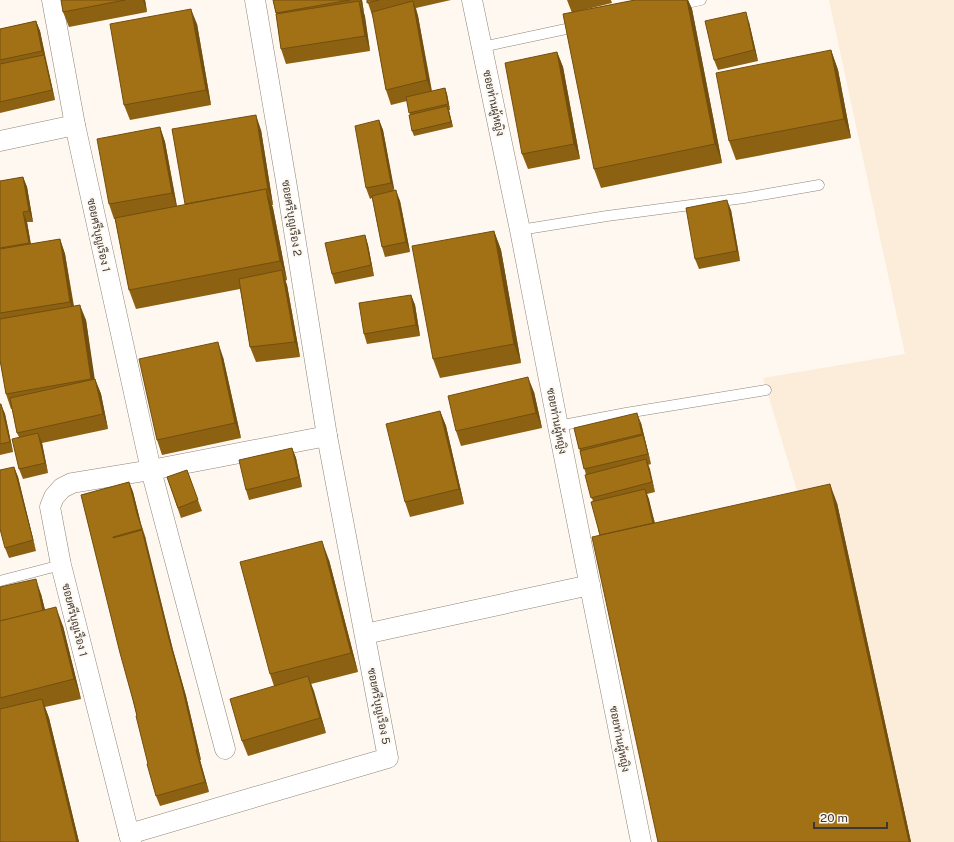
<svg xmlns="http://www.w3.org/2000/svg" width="954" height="842" viewBox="0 0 954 842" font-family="'Public Sans',Sarabun,sans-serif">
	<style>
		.built { fill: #fbedd9 }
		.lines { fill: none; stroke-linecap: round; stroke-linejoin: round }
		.service-casing { stroke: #8e8579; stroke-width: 11 }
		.minor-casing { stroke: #8e8579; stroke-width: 21 }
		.service { stroke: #fff; stroke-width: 10 }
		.minor { stroke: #fff; stroke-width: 20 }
		.wall { fill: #8c6112 }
		.shaded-wall { fill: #724f0f }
		.building { fill: #a37115; stroke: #724f0f }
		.labels { text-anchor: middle; stroke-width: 4; stroke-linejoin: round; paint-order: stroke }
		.street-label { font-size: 11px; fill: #3c3833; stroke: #fef8f0 }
	</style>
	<rect width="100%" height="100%" fill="#fef8f0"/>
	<polygon class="built" points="829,0 954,0 954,842 903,842 763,378 905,354"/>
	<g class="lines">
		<g class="service-casing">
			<g id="service">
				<polyline points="678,5 701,0"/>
				<polyline points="482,47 580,26"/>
				<polyline points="520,230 607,216 744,198 819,185"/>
				<polyline points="558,426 626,413 766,390"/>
				<polyline points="0,581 61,565"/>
			</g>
		</g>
		<g class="minor-casing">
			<g id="minor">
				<polyline points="52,0 75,125 151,470 72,483 62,488 54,497 50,507 61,565 131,842"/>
				<polyline points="472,0 520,230 558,426 641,842"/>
				<polyline points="0,141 75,125"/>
				<polyline points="365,634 590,585"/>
				<polyline points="225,749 151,470 327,436"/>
				<polyline points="129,834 388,758 327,436 286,181 255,0"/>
			</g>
		</g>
		<use href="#service" class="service"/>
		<use href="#minor" class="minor"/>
	</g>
	<g class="wall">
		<polygon points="61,0 145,0 147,12 69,27 63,12"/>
		<polygon points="273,0 362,0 370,51 286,64 281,49 276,14"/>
		<polygon points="367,0 451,0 416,8 418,16 432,91 445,88 447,94 450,110 449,110 453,127 414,136 412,131 410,114 407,101 391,105 386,90 373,17 373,18"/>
		<polygon points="567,0 611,0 612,3 575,12 635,0 688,0 692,9 722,163 601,188 594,169 572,13"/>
		<polygon points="36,21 40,31 55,100 0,113 0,29"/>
		<polygon points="749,22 758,61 718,70 714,60"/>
		<polygon points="197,24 211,105 130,120 124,105"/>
		<polygon points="831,50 838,70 851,138 736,160 729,141"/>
		<polygon points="557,52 563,67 580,159 528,169 522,154"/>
		<polygon points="379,120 383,130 394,191 400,201 410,252 385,257 382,247 372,198 370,199 366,188"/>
		<polygon points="160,127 165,142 177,206 186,205 172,129 261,130 273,205 272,205 273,208 287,280 285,281 287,285 300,357 256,362 250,347 240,289 136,309 129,290 115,219 114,219 109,204"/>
		<polygon points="23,177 27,187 33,222 27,222 31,244 60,239 65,254 74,306 86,320 94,379 95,379 101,394 108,429 42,443 48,473 23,479 19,469 19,437 17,433 12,409 11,409 6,394 0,360 0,181"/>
		<polygon points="731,210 740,261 699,269 695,259"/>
		<polygon points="494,231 501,250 521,363 440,378 433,359"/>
		<polygon points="365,235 368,245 374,276 335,284 332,274"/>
		<polygon points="411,295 415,305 420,336 367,344 364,334"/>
		<polygon points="223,357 241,438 162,455 157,440"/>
		<polygon points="534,392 542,428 461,446 456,431"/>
		<polygon points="0,404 5,414 13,452 0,455"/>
		<polygon points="440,411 446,426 464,504 410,517 405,502"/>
		<polygon points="641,423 651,464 648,465 655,492 647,494 655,523 837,503 911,842 658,842 593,502 574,428"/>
		<polygon points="292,448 296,458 302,487 249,500 246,490"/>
		<polygon points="14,467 18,477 36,551 9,558 5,548"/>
		<polygon points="187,470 202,511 181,518 167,477"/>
		<polygon points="129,482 133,492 141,524 146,539 145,539 173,650 186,696 201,760 200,760 209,792 160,806 156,796 133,700 81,495"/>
		<polygon points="329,560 358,672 311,684 326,733 248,756 242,741 274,686 270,674"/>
		<polygon points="0,587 41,594 45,610 63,626 81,699 45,707 49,718 79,842 0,842"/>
	</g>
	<g class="shaded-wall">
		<polygon points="143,0 145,0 147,12"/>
		<polygon points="360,0 362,0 364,13"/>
		<polygon points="687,0 688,0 692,9 722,163 715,144"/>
		<polygon points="359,1 365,16 370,51 365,36"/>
		<polygon points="413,1 418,16 432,95 427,80"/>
		<polygon points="191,9 197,24 211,105 206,90"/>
		<polygon points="746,12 749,22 758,61 754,50"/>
		<polygon points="36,21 40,31 46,61 42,51"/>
		<polygon points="831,50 838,70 851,138 844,119"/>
		<polygon points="557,52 563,67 580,159 574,144"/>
		<polygon points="44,55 47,65 55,100 52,90"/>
		<polygon points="445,88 447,94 450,110 448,104"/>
		<polygon points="447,106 449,111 453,127 451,122"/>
		<polygon points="256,115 261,130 273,205 268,190"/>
		<polygon points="379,120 383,130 395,193 391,183"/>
		<polygon points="160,127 165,142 177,208 172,193"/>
		<polygon points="23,177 27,187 33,222 29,211"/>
		<polygon points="266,189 273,208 287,280 280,261"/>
		<polygon points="396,190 400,201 410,252 406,242"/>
		<polygon points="727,200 731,210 740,261 737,251"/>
		<polygon points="23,212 27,222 32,253 29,243"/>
		<polygon points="494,231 501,250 521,363 514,344"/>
		<polygon points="365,235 368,245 374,276 371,265"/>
		<polygon points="60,239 65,254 75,317 70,302"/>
		<polygon points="282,270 287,285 300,357 295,342"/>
		<polygon points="411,295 415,305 420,336 416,325"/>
		<polygon points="80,305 86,320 97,394 91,379"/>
		<polygon points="218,342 223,357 241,438 235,423"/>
		<polygon points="528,377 534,392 542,428 536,413"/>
		<polygon points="95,379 101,394 108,429 103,414"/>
		<polygon points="1,404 5,414 13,452 10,442"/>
		<polygon points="440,411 446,426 464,504 459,489"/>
		<polygon points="637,413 641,423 651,464 648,454"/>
		<polygon points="38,433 42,443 48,473 45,463"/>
		<polygon points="292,448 296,458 302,487 299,477"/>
		<polygon points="646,459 650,469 655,492 652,482"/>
		<polygon points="14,467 18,477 36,551 33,540"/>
		<polygon points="129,482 133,492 141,524 146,539 137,514"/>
		<polygon points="830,484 837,503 911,842 909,842"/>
		<polygon points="645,489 649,499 658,538 655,528"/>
		<polygon points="142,530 146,540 173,650 186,696 201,760 197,750"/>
		<polygon points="322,541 329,560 358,672 351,653"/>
		<polygon points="36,579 41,594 50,630 44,615"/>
		<polygon points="56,607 63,626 81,699 74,679"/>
		<polygon points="308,676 314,691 326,733 320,718"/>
		<polygon points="42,699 49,718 79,842 77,842"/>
		<polygon points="196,750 200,760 209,792 205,782"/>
	</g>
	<g class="building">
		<polygon points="61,0 125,0 63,12"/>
		<polygon points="273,0 350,0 276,13"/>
		<polygon points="367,0 379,0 367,3"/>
		<polygon points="635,0 687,0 715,144 594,169 563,14"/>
		<polygon points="359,1 365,36 281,49 276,14"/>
		<polygon points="413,1 427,80 386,90 372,12"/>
		<polygon points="191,9 206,90 124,105 110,24"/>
		<polygon points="746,12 754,50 714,60 705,21"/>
		<polygon points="36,21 42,51 0,60 0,29"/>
		<polygon points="831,50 844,119 729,141 716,73"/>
		<polygon points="557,52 574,144 522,154 505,63"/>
		<polygon points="44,55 52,90 0,102 0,64"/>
		<polygon points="445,88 448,104 409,113 406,97"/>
		<polygon points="447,106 451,122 412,131 409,115"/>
		<polygon points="256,115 268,190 266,190 266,189 185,204 172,129"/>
		<polygon points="379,120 391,183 366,188 355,126"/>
		<polygon points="160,127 172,193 109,204 97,139"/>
		<polygon points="23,177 29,211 23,212 29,243 0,248 0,181"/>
		<polygon points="266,189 280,261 129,290 115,218"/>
		<polygon points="396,190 406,242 382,247 372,196"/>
		<polygon points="727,200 737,251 695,259 686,208"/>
		<polygon points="494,231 514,344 433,359 412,246"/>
		<polygon points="365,235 371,265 332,274 325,243"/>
		<polygon points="60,239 70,302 0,313 0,249"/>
		<polygon points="282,270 295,342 250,347 239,279"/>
		<polygon points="411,295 416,325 364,334 359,303"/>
		<polygon points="80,305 91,379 6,394 0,360 0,319"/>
		<polygon points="218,342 235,423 157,440 139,359"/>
		<polygon points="528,377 536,413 456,431 448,396"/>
		<polygon points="95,379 103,414 17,433 10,398"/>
		<polygon points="0,404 1,404 10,442 0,444"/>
		<polygon points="440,411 459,489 405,502 386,424"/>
		<polygon points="637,413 642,434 579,449 574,428"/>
		<polygon points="38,433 45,463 19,469 12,439"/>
		<polygon points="643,435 648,454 584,469 580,451"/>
		<polygon points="292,448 299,477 246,490 239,460"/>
		<polygon points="646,459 652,482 591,498 585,475"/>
		<polygon points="14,467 33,540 5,548 0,529 0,470"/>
		<polygon points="187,470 198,500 178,508 167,477"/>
		<polygon points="129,482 137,514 142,529 113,537 113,538 142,530 169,639 182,686 197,750 196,750 205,782 156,796 147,764 148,764 136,716 137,716 133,700 120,653 81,495"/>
		<polygon points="830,484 909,842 658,842 592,537"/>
		<polygon points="645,489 653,523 600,535 591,502"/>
		<polygon points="322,541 351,653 270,674 240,562"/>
		<polygon points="36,579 43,611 0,621 0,587"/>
		<polygon points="56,607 74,679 0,698 0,621"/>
		<polygon points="308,676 320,718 242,741 230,699"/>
		<polygon points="42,699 77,842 0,842 0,709"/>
	</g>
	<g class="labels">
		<g class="street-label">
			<text transform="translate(494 103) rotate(78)" y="4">ซอยท่านผู้หญิง</text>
			<text transform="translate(292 218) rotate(81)" y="4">ซอยศรีบุญเรือง 2</text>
			<text transform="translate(99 235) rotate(78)" y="4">ซอยศรีบุญเรือง 1</text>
			<text transform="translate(557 421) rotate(79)" y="4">ซอยท่านผู้หญิง</text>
			<text transform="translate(75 620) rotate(76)" y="4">ซอยศรีบุญเรือง 1</text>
			<text transform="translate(379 706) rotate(79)" y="4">ซอยศรีบุญเรือง 5</text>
			<text transform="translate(620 739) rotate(79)" y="4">ซอยท่านผู้หญิง</text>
		</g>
	</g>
	<path d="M814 822v6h73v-6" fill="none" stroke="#3c3833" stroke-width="2"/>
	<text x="820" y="822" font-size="12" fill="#3c3833" stroke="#fef8f0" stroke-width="3" paint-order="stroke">20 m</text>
</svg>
